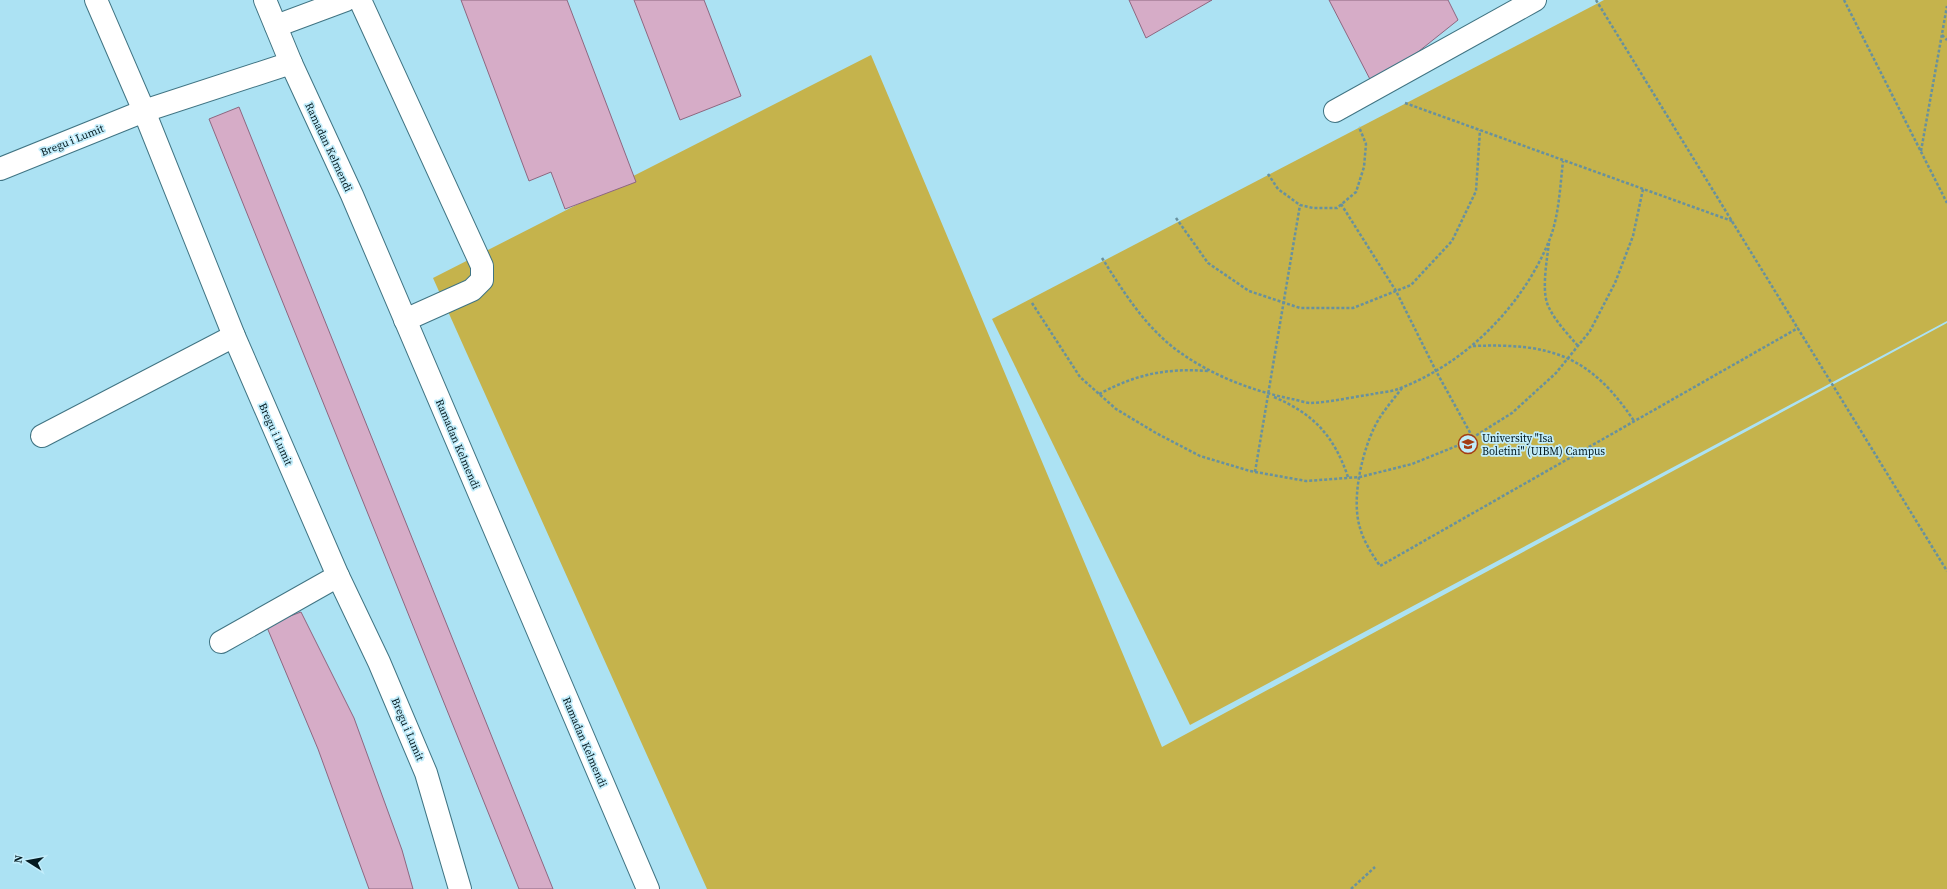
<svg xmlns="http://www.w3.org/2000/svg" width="1947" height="889" viewBox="0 0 1947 889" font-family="'Source Serif 4',serif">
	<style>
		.green { fill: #c5b34c }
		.building { fill: #d6acc7; stroke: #8d6780 }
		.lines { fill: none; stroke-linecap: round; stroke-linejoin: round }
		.minor-casing { stroke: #407483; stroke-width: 24 }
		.path { stroke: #68919e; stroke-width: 2.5; stroke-dasharray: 3 2; stroke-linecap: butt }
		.minor { stroke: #fff; stroke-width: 22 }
		.labels { text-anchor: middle; stroke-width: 3.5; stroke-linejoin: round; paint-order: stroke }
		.street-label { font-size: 11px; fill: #051b21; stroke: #c2edfb }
		.poi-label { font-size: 11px; fill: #051b21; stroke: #c2edfb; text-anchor: start }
	</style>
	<rect width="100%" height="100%" fill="#ace2f3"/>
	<g class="green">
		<polygon points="1604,0 1947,0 1947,321 1190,725 992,319"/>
		<polygon points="871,55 1162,747 1947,323 1947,889 707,889 433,278"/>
	</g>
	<g class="building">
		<polygon points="461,0 567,0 636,182 565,209 551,172 529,181"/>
		<polygon points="634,0 704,0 741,96 680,120"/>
		<polygon points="1129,0 1212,0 1146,38"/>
		<polygon points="1329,0 1448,0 1458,20 1374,87"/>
		<polygon points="239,107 553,889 519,889 209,119"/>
		<polygon points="301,612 354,718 402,850 413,889 369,889 318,749 266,625"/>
	</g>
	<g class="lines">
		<g class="minor-casing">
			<g id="minor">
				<polyline points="96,0 144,111 234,336 338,576 379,662 426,773 460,889"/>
				<polyline points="265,0 291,63 352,195 648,889"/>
				<polyline points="360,0 482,266 482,280 472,290 405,320"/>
				<polyline points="276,26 346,0"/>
				<polyline points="1335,111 1535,0"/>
				<polyline points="0,169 144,111 291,63"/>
				<polyline points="42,436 234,336"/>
				<polyline points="221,642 338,576"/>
			</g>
		</g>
		<g class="path">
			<polyline points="1596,0 1947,571"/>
			<polyline points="1844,0 1947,203"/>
			<polyline points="1942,35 1947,40"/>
			<polyline points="1405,103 1732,221"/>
			<polyline points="1921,151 1947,6"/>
			<polyline points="1268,174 1278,189 1300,205 1313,208 1337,208 1356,192 1364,167 1366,144 1359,127"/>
			<polyline points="1341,204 1396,291 1436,371 1473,438"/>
			<polyline points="1176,218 1208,263 1249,291 1300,308 1353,308 1411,285 1452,241 1476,191 1480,130"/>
			<path d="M 1549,243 C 1547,259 1542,287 1547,303 C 1553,319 1567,333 1578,346"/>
			<path d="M 1102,258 C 1123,291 1145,327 1178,351 C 1211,375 1252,391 1292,399 C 1298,400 1305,403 1311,403 C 1331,402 1353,397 1373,394 C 1381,392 1391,392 1398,389 C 1465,364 1522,307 1549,241 C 1559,217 1560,187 1563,161"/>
			<polyline points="1032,303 1080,377 1116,409 1156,433 1200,456 1250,471 1306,481 1360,477 1412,464 1464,443 1512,413 1556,373 1590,331 1615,283 1633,236 1643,189"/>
			<path d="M 1473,346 C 1550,343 1590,355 1634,421"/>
			<path d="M 1402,388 C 1393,400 1382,412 1375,426 C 1362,452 1351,499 1360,528 C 1364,542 1372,554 1380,566 L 1798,328"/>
			<path d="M 1099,394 C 1137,374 1166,368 1208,371"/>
			<path d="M 1274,397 C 1314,414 1334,436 1348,477"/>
			<polyline points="1255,472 1300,205"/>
			<polyline points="1351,889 1375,867"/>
		</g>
		<use href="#minor" class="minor"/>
	</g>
	<defs>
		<g id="university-ring" transform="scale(1)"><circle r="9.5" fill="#c2edfb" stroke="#a33d15" stroke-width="1.5"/><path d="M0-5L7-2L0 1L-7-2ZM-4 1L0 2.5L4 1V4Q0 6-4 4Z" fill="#a33d15"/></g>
	</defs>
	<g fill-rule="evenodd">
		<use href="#university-ring" x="1468" y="444"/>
	</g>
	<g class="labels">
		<g class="street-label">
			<text transform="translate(72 140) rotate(-22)" y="4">Bregu i Lumit</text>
			<text transform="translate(329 147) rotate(65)" y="4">Ramadan Kelmendi</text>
			<text transform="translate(276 434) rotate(66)" y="4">Bregu i Lumit</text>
			<text transform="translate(458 444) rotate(67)" y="4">Ramadan Kelmendi</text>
			<text transform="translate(408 729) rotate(67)" y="4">Bregu i Lumit</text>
			<text transform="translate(585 742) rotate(67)" y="4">Ramadan Kelmendi</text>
		</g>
		<g class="poi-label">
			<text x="1482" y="442">University "Isa<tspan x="1482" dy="13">Boletini" (UIBM) Campus</tspan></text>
		</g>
	</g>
	<g transform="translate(28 861) rotate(281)" stroke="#c2edfb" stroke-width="3" paint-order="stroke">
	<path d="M0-3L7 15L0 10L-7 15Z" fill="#051b21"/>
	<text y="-6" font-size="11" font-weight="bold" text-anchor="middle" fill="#051b21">N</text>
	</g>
</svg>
